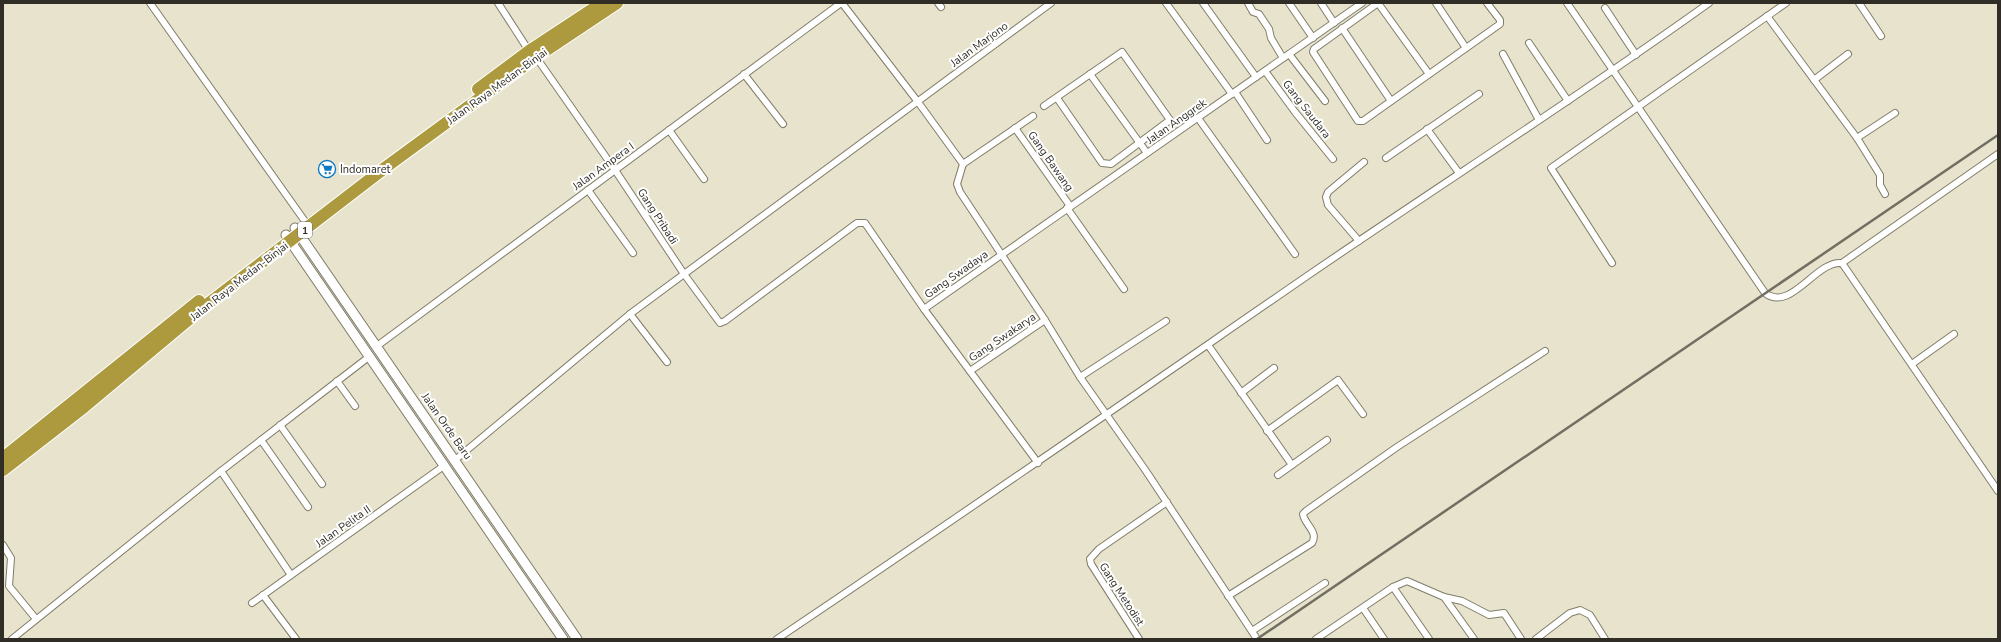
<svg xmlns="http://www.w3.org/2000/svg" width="2001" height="642" viewBox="0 0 2001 642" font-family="'Nunito Sans',sans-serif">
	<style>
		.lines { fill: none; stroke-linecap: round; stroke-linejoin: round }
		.street-casing { stroke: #817d69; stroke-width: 8 }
		.secondary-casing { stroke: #817d69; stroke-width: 11 }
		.highway-casing { stroke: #fff; stroke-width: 14 }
		.street { stroke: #fff; stroke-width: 6 }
		.secondary { stroke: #fff; stroke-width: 9 }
		.highway { stroke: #ad9a3e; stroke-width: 12 }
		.rail { stroke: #726f62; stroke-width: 2.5 }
		.labels { text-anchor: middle; stroke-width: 4; stroke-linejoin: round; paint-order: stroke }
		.shield { fill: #fff; stroke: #6d6c66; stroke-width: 1 }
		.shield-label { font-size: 10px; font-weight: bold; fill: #2f2d25 }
		.street-label { font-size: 11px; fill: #2f2d25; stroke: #fff }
		.poi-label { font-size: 11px; fill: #2f2d25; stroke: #fff; text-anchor: start }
	</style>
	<rect width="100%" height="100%" fill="#e7e3cd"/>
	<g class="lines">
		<g class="street-casing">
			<g id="street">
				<polyline points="150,3 309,227"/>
				<polyline points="498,3 529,51"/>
				<polyline points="842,3 918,102 963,164 957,184 960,192 1045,320 1080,377 1146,471 1257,639"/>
				<polyline points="938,3 941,7"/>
				<polyline points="1166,3 1232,94"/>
				<polyline points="1203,3 1256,77"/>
				<polyline points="1248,3 1253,12 1259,14 1269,29 1271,38 1283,58"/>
				<polyline points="1289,3 1313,38"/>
				<polyline points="1321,3 1334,23"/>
				<polyline points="1378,3 1314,49 1313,52 1358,121 1363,121 1500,24 1500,20 1487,3"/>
				<polyline points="1378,3 1429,74"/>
				<polyline points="1436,3 1466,48"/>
				<path d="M 1567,3 L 1765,293 C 1791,313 1816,260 1842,263 L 1998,491"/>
				<polyline points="1859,3 1881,36"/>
				<polyline points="1605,8 1636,55"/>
				<polyline points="1767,16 1857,138 1880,175 1880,185 1885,194"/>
				<polyline points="1342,28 1391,101"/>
				<polyline points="1529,43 1568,101"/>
				<polyline points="1289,54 1325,101"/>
				<polyline points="1503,54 1539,120"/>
				<polyline points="536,57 615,170 684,274 720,323 725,321 857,223 865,223 924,309 1038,463"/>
				<polyline points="1265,71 1295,112 1333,159"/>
				<polyline points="744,74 783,124"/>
				<polyline points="1090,74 1147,153"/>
				<polyline points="1814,80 1848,54"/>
				<polyline points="1235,92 1267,140"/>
				<polyline points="1044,106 1122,52 1170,120 1111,164 1102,163 1057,98"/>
				<polyline points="1198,118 1295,254"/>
				<polyline points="1015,128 1070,206"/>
				<polyline points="1427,129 1459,173"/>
				<polyline points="669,130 704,179"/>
				<polyline points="1857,138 1895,113"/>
				<polyline points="1386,158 1479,94"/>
				<polyline points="963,164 1033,116"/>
				<polyline points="588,190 633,253"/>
				<polyline points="1067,208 1124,289"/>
				<polyline points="1359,241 1328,205 1326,197 1328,192 1364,162"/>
				<polyline points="1612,263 1551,168 1786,3"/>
				<polyline points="1842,263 1998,154"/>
				<polyline points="924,309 1362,3"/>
				<polyline points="630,314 667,362"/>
				<polyline points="1208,345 1292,465 1278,475"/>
				<polyline points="377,346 841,3"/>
				<polyline points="1912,364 1954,334"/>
				<polyline points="970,371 1045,320"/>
				<polyline points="1080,377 1166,321"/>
				<polyline points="337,381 355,406"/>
				<polyline points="1241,393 1274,368"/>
				<polyline points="280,425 322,484"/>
				<polyline points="1267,431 1338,380 1363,414"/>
				<polyline points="261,440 308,507"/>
				<polyline points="455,460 630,314 1051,3"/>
				<polyline points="1292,465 1327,440"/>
				<polyline points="221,471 291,575"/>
				<polyline points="3,545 11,558 9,586 36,619"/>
				<polyline points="1393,587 1429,639"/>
				<polyline points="263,595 296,639"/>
				<path d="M 1228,596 L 1312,543 C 1319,532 1304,524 1303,514 L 1306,511 L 1397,447 L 1545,351"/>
				<polyline points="1444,597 1474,639"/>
				<polyline points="252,603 445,465"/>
				<polyline points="1363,608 1384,639"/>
				<polyline points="1252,631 1325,583"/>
				<polyline points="12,639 221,471 370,356"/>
				<path d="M 777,639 C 956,519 1133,396 1310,274 C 1443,183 1578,97 1709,3"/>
				<polyline points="1139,639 1091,564 1090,559 1099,549 1167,502"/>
				<polyline points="1316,639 1393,587 1407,581 1444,597 1462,601 1489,615 1504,613 1521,639"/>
				<polyline points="1536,639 1570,613 1580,610 1590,615 1605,639"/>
			</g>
		</g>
		<g class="secondary-casing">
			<g id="secondary">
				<polyline points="295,228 577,639"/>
				<polyline points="286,235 563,639"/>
			</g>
		</g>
		<g class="highway-casing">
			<g id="highway">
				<polyline points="478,89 529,51 602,3"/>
				<polyline points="3,458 199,301"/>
				<polyline points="3,470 84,407 200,310 386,167 536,57 617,3"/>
			</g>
		</g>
		<use href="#street" class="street"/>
		<use href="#secondary" class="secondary"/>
		<use href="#highway" class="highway"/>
		<polyline class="rail" points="1257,639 1998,135"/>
	</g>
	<defs>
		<g id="supermarket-ring" transform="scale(0.9)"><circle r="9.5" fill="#fff" stroke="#0d78c3" stroke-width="1.5"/><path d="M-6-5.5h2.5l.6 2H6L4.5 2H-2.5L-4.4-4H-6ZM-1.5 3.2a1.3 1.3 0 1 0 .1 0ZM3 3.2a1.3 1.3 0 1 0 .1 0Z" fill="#0d78c3"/></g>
	</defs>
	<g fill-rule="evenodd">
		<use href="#supermarket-ring" x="327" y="169"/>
	</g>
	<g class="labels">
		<rect class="shield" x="298" y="222" width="14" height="16" rx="3"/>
		<g class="shield-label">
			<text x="305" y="234">1</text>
		</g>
		<g class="street-label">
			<text transform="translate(979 44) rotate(-36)" y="4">Jalan Marjono</text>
			<text transform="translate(497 86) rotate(-36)" y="4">Jalan Raya Medan-Binjai</text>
			<text transform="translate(1307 109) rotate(52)" y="4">Gang Saudara</text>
			<text transform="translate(1176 121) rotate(-35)" y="4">Jalan Anggrek</text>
			<text transform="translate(1051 161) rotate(55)" y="4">Gang Bawang</text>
			<text transform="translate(603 166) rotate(-36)" y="4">Jalan Ampera I</text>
			<text transform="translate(658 216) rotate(57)" y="4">Gang Pribadi</text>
			<text transform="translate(956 274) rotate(-35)" y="4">Gang Swadaya</text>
			<text transform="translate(239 281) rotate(-38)" y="4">Jalan Raya Medan-Binjai</text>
			<text transform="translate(1002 337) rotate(-34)" y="4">Gang Swakarya</text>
			<text transform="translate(447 426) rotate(55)" y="4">Jalan Orde Baru</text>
			<text transform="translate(343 526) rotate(-35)" y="4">Jalan Pelita II</text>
			<text transform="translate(1122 594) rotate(57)" y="4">Gang Metodist</text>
		</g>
		<g class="poi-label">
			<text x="340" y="173">Indomaret</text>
		</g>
	</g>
	<rect width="2001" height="642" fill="none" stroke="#2f2d25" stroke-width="8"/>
</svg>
